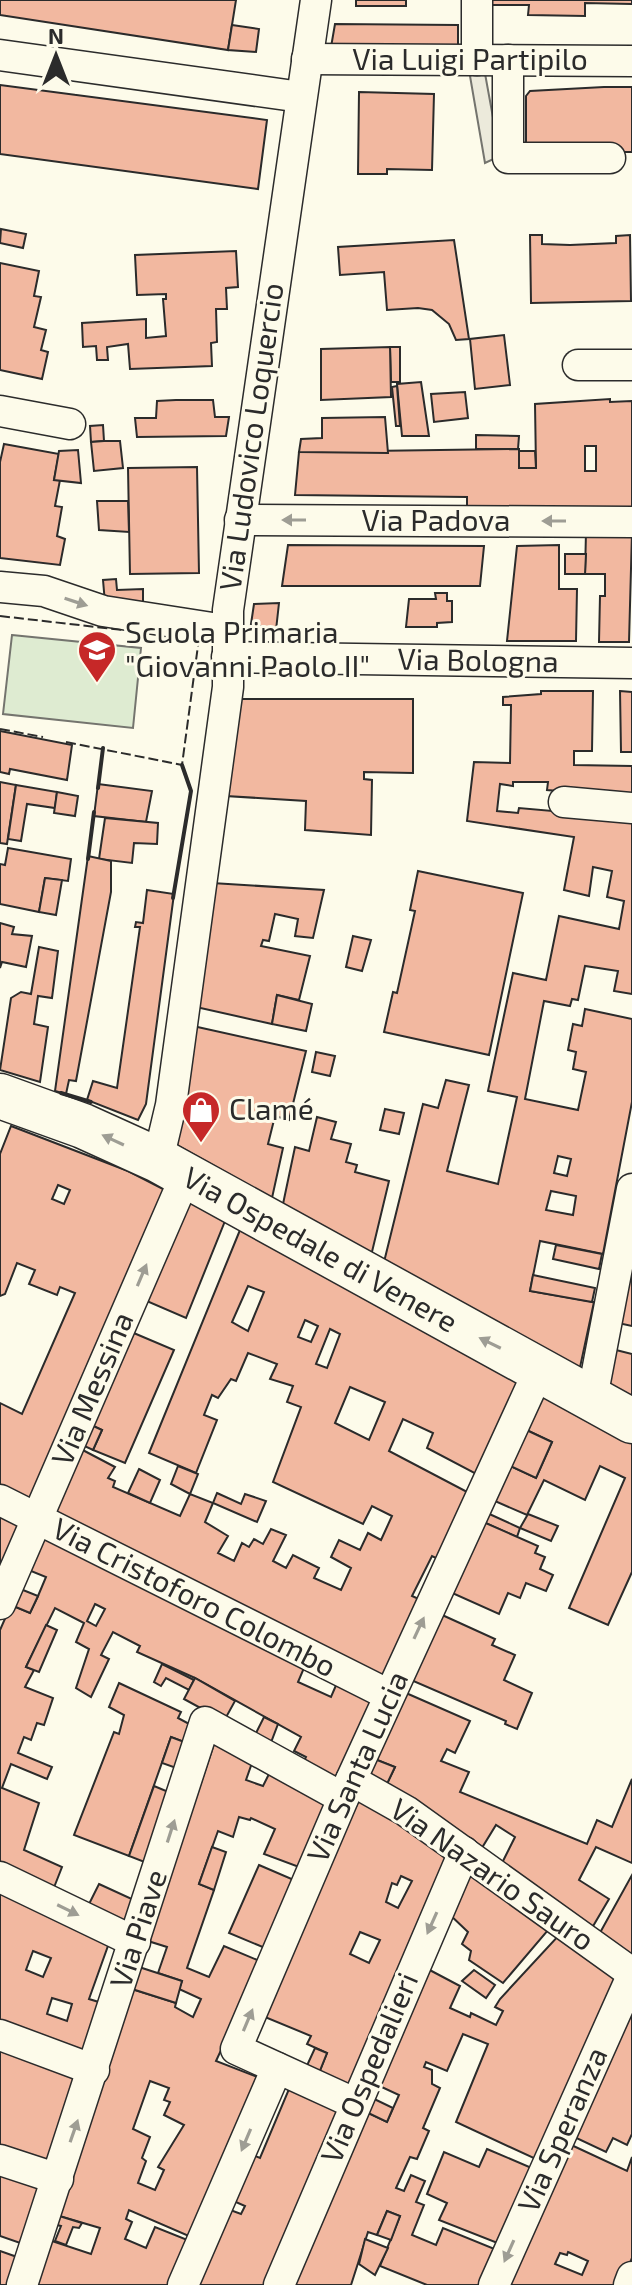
<svg xmlns="http://www.w3.org/2000/svg" width="632" height="2285" viewBox="0 0 632 2285" font-family="'Exo 2',sans-serif">
	<style>
		.green { fill: #deebd1; stroke: #74746e; stroke-width: 2 }
		.parking { fill: #eceadb; stroke: #74746e; stroke-width: 2 }
		.building { fill: #f2b8a0; stroke: #2b2b2b; stroke-width: 2; fill-rule: evenodd }
		.lines { fill: none; stroke-linecap: round; stroke-linejoin: round }
		.street-casing { stroke: #2b2b2b; stroke-width: 33 }
		.secondary-casing { stroke: #2b2b2b; stroke-width: 47 }
		.street { stroke: #fdfbea; stroke-width: 30 }
		.secondary { stroke: #fdfbea; stroke-width: 44 }
		.fence { stroke: #2b2b2b; stroke-width: 2; stroke-dasharray: 10 4; stroke-linecap: butt }
		.wall { stroke: #2b2b2b; stroke-width: 4 }
		.oneway { fill: #9e9d94 }
		.labels { text-anchor: middle; stroke-width: 6; stroke-linejoin: round; paint-order: stroke }
		.street-label { font-size: 30px; fill: #2b2b2b; stroke: #fdfbea }
		.poi-label { font-size: 30px; fill: #2b2b2b; stroke: #fdfbea; text-anchor: start }
	</style>
	<rect width="100%" height="100%" fill="#fdfbea"/>
	<polygon class="green" points="12,635 141,648 133,728 3,714"/>
	<polygon class="parking" points="484,68 500,156 485,163 470,76"/>
	<g class="building">
		<polygon points="0,0 236,0 228,50 0,15"/>
		<rect x="356" y="0" width="50" height="6"/>
		<polygon points="489,0 632,0 632,4 585,3 585,16 528,15 529,5 489,5"/>
		<polygon points="335,24 458,25 458,49 331,47"/>
		<polygon points="232,25 259,29 256,52 228,50"/>
		<polygon points="0,85 267,120 258,189 0,154"/>
		<polygon points="604,87 632,87 632,152 529,152 526,143 526,96 530,91"/>
		<polygon points="359,92 434,94 432,170 387,169 387,174 358,174"/>
		<polygon points="1,229 26,234 23,248 0,243"/>
		<polygon points="530,235 542,235 542,244 570,245 616,243 616,236 630,235 631,301 531,303"/>
		<polygon points="454,240 469,339 456,340 449,324 432,310 418,308 387,310 384,272 340,275 338,247"/>
		<polygon points="236,251 238,287 226,288 227,309 216,309 217,342 211,343 212,366 130,369 128,344 107,347 108,360 97,360 96,346 83,347 82,323 146,319 146,338 166,336 163,299 166,299 166,294 137,295 135,255"/>
		<polygon points="0,263 39,271 34,296 41,297 34,327 46,330 41,350 48,352 42,379 0,370"/>
		<polygon points="504,335 510,385 475,389 470,339"/>
		<polygon points="390,347 400,347 400,382 391,382"/>
		<polygon points="390,347 391,397 321,400 321,349"/>
		<polygon points="421,382 429,436 402,436 397,384"/>
		<polygon points="397,386 400,426 396,426 392,387"/>
		<polygon points="465,392 468,418 434,422 431,394"/>
		<path d="M 610,399 L 610,402 L 632,401 L 632,511 L 467,511 L 467,497 L 295,495 L 299,452 L 519,449 L 519,468 L 536,468 L 535,404 ZM 585,446 L 596,446 L 596,471 L 585,471 Z"/>
		<polygon points="176,400 213,400 215,417 229,417 226,436 137,437 135,418 156,418 157,401"/>
		<polygon points="385,417 388,453 299,452 301,439 322,438 322,418"/>
		<polygon points="103,425 104,441 91,442 90,426"/>
		<polygon points="476,435 519,436 518,449 476,449"/>
		<polygon points="104,441 120,441 123,468 94,471 91,442"/>
		<polygon points="4,444 59,454 54,480 60,480 55,506 62,507 57,536 65,539 60,565 0,558 0,462"/>
		<polygon points="78,450 81,483 54,480 59,451"/>
		<polygon points="519,451 535,451 536,468 519,468"/>
		<polygon points="197,467 199,573 130,574 128,468"/>
		<polygon points="97,501 128,501 129,532 99,530"/>
		<polygon points="586,532 632,532 629,642 599,642 600,596 605,596 605,574 585,574"/>
		<polygon points="288,545 484,546 480,586 282,586"/>
		<polygon points="559,545 559,589 577,589 576,641 507,641 517,546"/>
		<polygon points="565,554 586,554 585,574 565,574"/>
		<polygon points="116,579 117,590 143,589 143,602 105,603 103,580"/>
		<polygon points="435,593 447,593 447,601 452,601 452,622 437,623 437,627 406,627 409,599 436,599"/>
		<polygon points="279,603 276,630 251,624 254,604"/>
		<path d="M 541,691 L 593,691 L 592,751 L 574,751 L 574,765 L 632,766 L 632,797 L 547,790 L 548,782 L 513,782 L 513,786 L 500,784 L 497,811 L 518,813 L 519,808 L 632,818 L 632,994 L 614,991 L 618,971 L 585,966 L 578,1000 L 572,999 L 570,1006 L 544,1001 L 525,1099 L 578,1110 L 586,1072 L 573,1069 L 576,1052 L 568,1050 L 573,1024 L 582,1026 L 585,1009 L 632,1019 L 632,1102 L 603,1254 L 540,1241 L 530,1291 L 594,1302 L 579,1372 L 384,1262 L 423,1104 L 438,1108 L 446,1080 L 469,1085 L 447,1171 L 498,1184 L 517,1097 L 488,1091 L 513,973 L 546,980 L 559,916 L 619,929 L 624,901 L 607,897 L 612,871 L 593,867 L 589,896 L 564,890 L 574,837 L 467,821 L 474,762 L 510,763 L 511,705 L 503,705 L 503,697 L 541,694 ZM 558,1156 L 571,1159 L 567,1176 L 554,1173 ZM 551,1191 L 576,1196 L 573,1215 L 546,1210 Z"/>
		<polygon points="620,691 632,692 632,752 621,752"/>
		<polygon points="241,699 413,699 413,773 364,772 364,779 372,780 371,835 305,830 306,801 226,796"/>
		<polygon points="0,731 72,745 67,780 10,769 9,774 0,772"/>
		<polygon points="0,782 16,785 7,844 0,843"/>
		<polygon points="98,784 152,791 146,822 94,816"/>
		<polygon points="16,785 57,792 55,808 27,804 21,841 8,839"/>
		<polygon points="57,792 78,796 75,816 54,813"/>
		<polygon points="105,818 158,823 157,844 134,843 132,863 99,859"/>
		<polygon points="8,848 71,859 68,881 45,878 39,912 0,904 0,864 5,865"/>
		<polygon points="88,856 111,861 111,892 76,1081 69,1080 66,1094 55,1091"/>
		<polygon points="418,871 523,893 489,1055 384,1032 393,992 397,993 415,911 410,910"/>
		<polygon points="45,878 62,880 56,915 39,912"/>
		<polygon points="212,883 324,890 313,938 295,936 298,919 275,914 269,941 263,940 261,946 310,956 299,1000 277,995 272,1024 196,1007"/>
		<polygon points="147,890 174,894 146,1104 138,1120 87,1100 93,1081 117,1088 140,927 135,927 136,922 143,923"/>
		<polygon points="0,923 14,927 12,934 32,936 26,967 2,962 0,968"/>
		<polygon points="353,936 371,940 362,971 346,967"/>
		<polygon points="39,947 58,951 52,998 38,996 34,1024 48,1027 40,1082 0,1070 11,998 21,992 31,994"/>
		<polygon points="277,995 312,1004 306,1031 272,1024"/>
		<polygon points="193,1026 306,1051 289,1120 275,1116 268,1144 283,1148 272,1198 177,1145"/>
		<polygon points="316,1052 335,1056 330,1076 312,1072"/>
		<polygon points="385,1109 404,1113 399,1134 380,1130"/>
		<polygon points="317,1117 336,1122 331,1139 351,1144 346,1162 357,1165 355,1172 389,1181 371,1256 283,1204 295,1147 309,1151"/>
		<path d="M 11,1126 L 128,1171 L 169,1192 L 34,1506 L 0,1488 L 0,1403 L 22,1414 L 75,1293 L 60,1287 L 57,1295 L 29,1284 L 35,1270 L 17,1263 L 5,1294 L 0,1296 L 0,1154 ZM 58,1185 L 70,1190 L 64,1204 L 52,1199 Z"/>
		<polygon points="184,1199 225,1221 186,1318 142,1299"/>
		<polygon points="632,1228 632,1326 618,1323"/>
		<path d="M 240,1230 L 526,1380 L 480,1476 L 427,1448 L 433,1433 L 403,1419 L 389,1451 L 471,1494 L 440,1560 L 432,1556 L 412,1596 L 421,1600 L 383,1680 L 49,1512 L 77,1447 L 115,1467 L 108,1478 L 115,1481 L 113,1487 L 180,1516 L 190,1494 L 213,1503 L 205,1522 L 228,1536 L 218,1553 L 234,1561 L 242,1543 L 249,1547 L 254,1539 L 263,1544 L 271,1529 L 286,1535 L 273,1561 L 286,1568 L 293,1555 L 319,1568 L 314,1578 L 341,1590 L 351,1568 L 331,1557 L 339,1540 L 360,1550 L 368,1533 L 381,1540 L 392,1516 L 372,1506 L 363,1524 L 273,1482 L 301,1407 L 287,1402 L 293,1386 L 270,1379 L 277,1364 L 248,1353 L 236,1381 L 231,1379 L 218,1398 L 212,1395 L 204,1415 L 217,1420 L 196,1473 L 149,1453 ZM 248,1286 L 264,1292 L 248,1331 L 232,1322 ZM 305,1320 L 318,1326 L 311,1342 L 298,1337 ZM 330,1329 L 340,1334 L 327,1368 L 316,1364 ZM 350,1387 L 385,1402 L 369,1440 L 335,1423 Z"/>
		<polygon points="556,1245 602,1254 599,1269 553,1259"/>
		<polygon points="533,1275 595,1288 592,1302 530,1291"/>
		<polygon points="129,1331 174,1350 125,1463 93,1450 102,1430 89,1424"/>
		<polygon points="612,1349 632,1354 632,1404 605,1388"/>
		<polygon points="538,1387 632,1439 632,1572 608,1625 569,1608 625,1478 600,1466 585,1500 544,1480 527,1515 488,1498 504,1463 536,1478 552,1442 520,1427"/>
		<polygon points="89,1424 102,1430 93,1450 80,1444"/>
		<polygon points="520,1427 552,1442 536,1478 504,1463"/>
		<polygon points="178,1466 198,1474 190,1494 171,1484"/>
		<polygon points="139,1469 160,1480 150,1503 128,1493"/>
		<polygon points="217,1493 241,1504 245,1494 266,1501 257,1522 213,1503"/>
		<polygon points="485,1512 520,1528 517,1537 481,1521"/>
		<polygon points="0,1513 20,1523 0,1569"/>
		<polygon points="528,1514 558,1526 551,1541 520,1528"/>
		<polygon points="481,1521 538,1546 535,1553 545,1557 540,1569 553,1575 546,1591 526,1583 520,1598 508,1593 499,1614 450,1592"/>
		<path d="M 41,1533 L 304,1668 L 298,1682 L 331,1697 L 337,1683 L 374,1702 L 336,1780 L 303,1763 L 306,1757 L 294,1751 L 301,1737 L 195,1678 L 137,1652 L 140,1646 L 113,1632 L 101,1655 L 109,1659 L 91,1697 L 76,1688 L 89,1649 L 76,1642 L 84,1623 L 55,1608 L 26,1667 L 34,1670 L 25,1687 L 53,1698 L 44,1725 L 37,1723 L 31,1740 L 24,1737 L 18,1753 L 52,1767 L 47,1779 L 11,1764 L 2,1788 L 39,1803 L 24,1850 L 62,1867 L 53,1890 L 0,1865 L 0,1630 L 11,1605 L 30,1613 L 38,1596 L 46,1577 L 26,1569 ZM 95,1604 L 105,1609 L 96,1626 L 87,1621 Z"/>
		<polygon points="18,1588 38,1596 30,1613 11,1605"/>
		<polygon points="440,1614 495,1639 492,1645 515,1655 504,1680 532,1693 517,1729 505,1724 506,1721 411,1680"/>
		<polygon points="46,1625 57,1630 39,1672 26,1667"/>
		<polygon points="162,1664 194,1680 189,1690 166,1678 161,1686 154,1682"/>
		<polygon points="195,1678 235,1701 224,1721 184,1699"/>
		<polygon points="119,1683 181,1712 178,1718 193,1726 187,1743 171,1737 129,1856 74,1835 114,1732 119,1734 124,1715 109,1707"/>
		<polygon points="406,1693 470,1721 455,1753 447,1749 441,1761 469,1772 460,1792 587,1844 597,1820 612,1827 632,1779 632,1863 596,1847 579,1880 609,1899 589,1933 499,1869 515,1837 496,1825 480,1851 385,1788 395,1767 372,1758"/>
		<polygon points="264,1717 278,1724 270,1745 254,1737"/>
		<polygon points="171,1737 187,1743 179,1769 162,1763"/>
		<path d="M 215,1741 L 253,1760 L 246,1780 L 263,1786 L 271,1770 L 327,1802 L 299,1867 L 264,1854 L 275,1829 L 251,1818 L 250,1820 L 239,1817 L 233,1837 L 218,1831 L 199,1884 L 214,1890 L 187,1968 L 209,1977 L 224,1946 L 262,1962 L 216,2061 L 260,2078 L 191,2237 L 129,2210 L 126,2219 L 132,2222 L 125,2239 L 146,2248 L 155,2227 L 190,2241 L 172,2285 L 33,2285 L 49,2240 L 91,2254 L 100,2228 L 56,2215 L 132,1989 L 176,2003 L 175,2007 L 193,2017 L 201,1999 L 179,1989 L 182,1981 L 158,1973 L 167,1947 L 148,1941 ZM 150,2081 L 169,2088 L 164,2100 L 170,2102 L 164,2115 L 184,2125 L 158,2167 L 164,2170 L 155,2190 L 138,2183 L 146,2161 L 142,2158 L 150,2137 L 133,2129 Z"/>
		<polygon points="372,1758 395,1767 385,1788 363,1774"/>
		<polygon points="154,1786 171,1793 147,1863 129,1856"/>
		<path d="M 354,1794 L 451,1853 L 347,2091 L 317,2078 L 327,2053 L 307,2044 L 311,2036 L 260,2015 ZM 401,1876 L 412,1881 L 398,1908 L 386,1902 L 392,1883 L 397,1885 ZM 360,1932 L 380,1940 L 369,1963 L 350,1954 Z"/>
		<polygon points="212,1847 226,1852 214,1890 199,1884"/>
		<polygon points="259,1865 294,1880 265,1948 229,1933"/>
		<polygon points="468,1867 549,1929 503,1983 469,1960 471,1951 462,1944 468,1932 447,1912"/>
		<polygon points="632,1875 632,1964 596,1940"/>
		<polygon points="99,1884 134,1900 126,1924 88,1906"/>
		<path d="M 0,1893 L 109,1943 L 89,1999 L 102,2003 L 84,2053 L 0,2021 ZM 33,1951 L 51,1958 L 43,1977 L 26,1970 ZM 52,1998 L 72,2004 L 67,2021 L 47,2014 Z"/>
		<polygon points="560,1934 620,1978 538,2160 456,2122 488,2044 463,2034 447,2071 426,2062 424,2067 432,2070 432,2084 440,2088 423,2128 429,2131 417,2159 410,2157 396,2188 404,2191 411,2175 425,2181 416,2202 424,2205 412,2235 436,2245 443,2228 497,2250 481,2285 427,2285 380,2266 400,2216 387,2211 377,2235 368,2232 351,2285 287,2285 362,2110 387,2122 399,2095 373,2083 424,1967 460,1986 450,2008 470,2017 471,2013 496,2025 503,2011 495,2007 500,1999"/>
		<polygon points="139,1967 182,1981 176,2003 132,1989"/>
		<polygon points="474,1970 495,1985 486,1998 462,1981"/>
		<polygon points="632,1998 632,2134 627,2145 613,2138 606,2152 570,2135"/>
		<polygon points="315,2048 327,2053 317,2078 304,2072"/>
		<polygon points="0,2049 78,2077 48,2163 0,2148"/>
		<polygon points="289,2089 339,2110 265,2285 192,2285 225,2208 241,2214 245,2206 229,2199 248,2153 260,2158"/>
		<polygon points="368,2096 393,2108 387,2122 362,2110"/>
		<path d="M 567,2143 L 627,2171 L 632,2157 L 632,2258 L 621,2285 L 504,2285 ZM 568,2252 L 588,2261 L 582,2275 L 555,2264 L 560,2253 L 567,2255 Z"/>
		<polygon points="487,2149 534,2169 500,2244 439,2220 447,2203 427,2194 444,2152 479,2167"/>
		<polygon points="0,2174 41,2187 23,2244 0,2236"/>
		<polygon points="387,2211 400,2216 391,2240 377,2235"/>
		<polygon points="56,2215 82,2223 79,2228 73,2227 66,2245 55,2241 61,2226 53,2224"/>
		<polygon points="365,2239 388,2248 375,2275 359,2264"/>
		<polygon points="0,2251 17,2257 9,2285 0,2285"/>
	</g>
	<g class="lines">
		<g class="street-casing">
			<g id="street">
				<polyline points="477,0 477,60"/>
				<polyline points="0,55 301,97"/>
				<polyline points="307,59 632,61"/>
				<polyline points="508,60 508,158 610,158"/>
				<polyline points="578,365 632,365"/>
				<polyline points="0,411 70,424"/>
				<polyline points="240,520 632,522"/>
				<polyline points="0,587 44,591 103,611 225,630"/>
				<polyline points="227,657 632,663"/>
				<polyline points="564,802 632,808"/>
				<polyline points="158,1160 171,1105 228,687 228,610 316,0"/>
				<polyline points="592,1398 632,1189"/>
				<polyline points="0,1500 389,1695"/>
				<polyline points="0,1604 186,1175"/>
				<polyline points="351,1780 406,1811 632,1973"/>
				<polyline points="0,1877 135,1942"/>
				<polyline points="0,2035 94,2070"/>
				<polyline points="354,2103 236,2049 351,1780 540,1368"/>
				<polyline points="0,2160 58,2179"/>
				<polyline points="22,2285 205,1722 343,1798"/>
				<polyline points="183,2285 277,2068"/>
				<polyline points="279,2285 464,1852"/>
				<polyline points="494,2285 632,1976"/>
				<polyline points="629,2285 632,2277"/>
			</g>
		</g>
		<g class="secondary-casing">
			<polyline id="secondary" points="0,1096 83,1126 158,1160 632,1421"/>
		</g>
		<use href="#street" class="street"/>
		<use href="#secondary" class="secondary"/>
		<g class="fence">
			<polyline points="0,616 131,631"/>
			<polyline points="0,729 43,737"/>
			<polyline points="66,742 182,765 199,638"/>
		</g>
		<g class="wall">
			<polyline points="98,788 103,748"/>
			<polyline points="88,859 94,812"/>
			<polyline points="173,898 191,791 182,765"/>
			<polyline points="61,1093 91,1102"/>
		</g>
	</g>
	<defs><path id="oneway-solid" d="M-6-.8H1V-3.2L6.5 0L1 3.2V.8H-6Z" transform="scale(2)"/></defs>
	<g class="oneway">
		<use href="#oneway-solid" transform="translate(294 520) rotate(-180)"/>
		<use href="#oneway-solid" transform="translate(554 521) rotate(-180)"/>
		<use href="#oneway-solid" transform="translate(76 602) rotate(18)"/>
		<use href="#oneway-solid" transform="translate(113 1140) rotate(-155)"/>
		<use href="#oneway-solid" transform="translate(142 1275) rotate(-67)"/>
		<use href="#oneway-solid" transform="translate(490 1343) rotate(-154)"/>
		<use href="#oneway-solid" transform="translate(419 1628) rotate(-65)"/>
		<use href="#oneway-solid" transform="translate(171 1831) rotate(-72)"/>
		<use href="#oneway-solid" transform="translate(68 1910) rotate(26)"/>
		<use href="#oneway-solid" transform="translate(432 1923) rotate(114)"/>
		<use href="#oneway-solid" transform="translate(248 2020) rotate(-67)"/>
		<use href="#oneway-solid" transform="translate(74 2131) rotate(-71)"/>
		<use href="#oneway-solid" transform="translate(246 2140) rotate(113)"/>
		<use href="#oneway-solid" transform="translate(509 2251) rotate(114)"/>
	</g>
	<defs>
		<g id="school-pin" transform="scale(2)"><path d="M0 17L-7.5 6A9.5 9.5 0 1 1 7.5 6Z" fill="#c62828" stroke="#fdfbea"/><path d="M0-5L7-2L0 1L-7-2ZM-4 1L0 2.5L4 1V4Q0 6-4 4Z" fill="#fff"/></g>
		<g id="shop-pin" transform="scale(2)"><path d="M0 17L-7.5 6A9.5 9.5 0 1 1 7.5 6Z" fill="#c62828" stroke="#fdfbea"/><path d="M-5-2.5h2.3a2.7 3.5 0 0 1 5.4 0H5L5.5 6h-11ZM-1.5-2.5h3a1.5 2.3 0 0 0-3 0Z" fill="#fff"/></g>
	</defs>
	<g fill-rule="evenodd">
		<use href="#school-pin" x="97" y="650"/>
		<use href="#shop-pin" x="201" y="1110"/>
	</g>
	<g class="labels">
		<g class="street-label">
			<text x="470" y="70">Via Luigi Partipilo</text>
			<text transform="translate(252 437) rotate(-82)" y="10">Via Ludovico Loquercio</text>
			<text x="436" y="531">Via Padova</text>
			<text transform="translate(478 661) rotate(1)" y="10">Via Bologna</text>
			<text transform="translate(320 1250) rotate(29)" y="10">Via Ospedale di Venere</text>
			<text transform="translate(93 1389) rotate(-67)" y="10">Via Messina</text>
			<text transform="translate(194 1598) rotate(27)" y="10">Via Cristoforo Colombo</text>
			<text transform="translate(358 1767) rotate(-66)" y="10">Via Santa Lucia</text>
			<text transform="translate(492 1875) rotate(35)" y="10">Via Nazario Sauro</text>
			<text transform="translate(139 1929) rotate(-72)" y="10">Via Piave</text>
			<text transform="translate(370 2068) rotate(-67)" y="10">Via Ospedalieri</text>
			<text transform="translate(563 2130) rotate(-66)" y="10">Via Speranza</text>
		</g>
		<g class="poi-label">
			<text x="125" y="643">Scuola Primaria<tspan x="125" dy="34">"Giovanni Paolo II"</tspan></text>
			<text x="229" y="1120">Clamé</text>
		</g>
	</g>
	<g transform="translate(56 56)" stroke="#fdfbea" stroke-width="6" paint-order="stroke">
	<path d="M0-6L14 30L0 20L-14 30Z" fill="#2b2b2b"/>
	<text y="-12" font-size="22" font-weight="bold" text-anchor="middle" fill="#2b2b2b">N</text>
	</g>
</svg>
